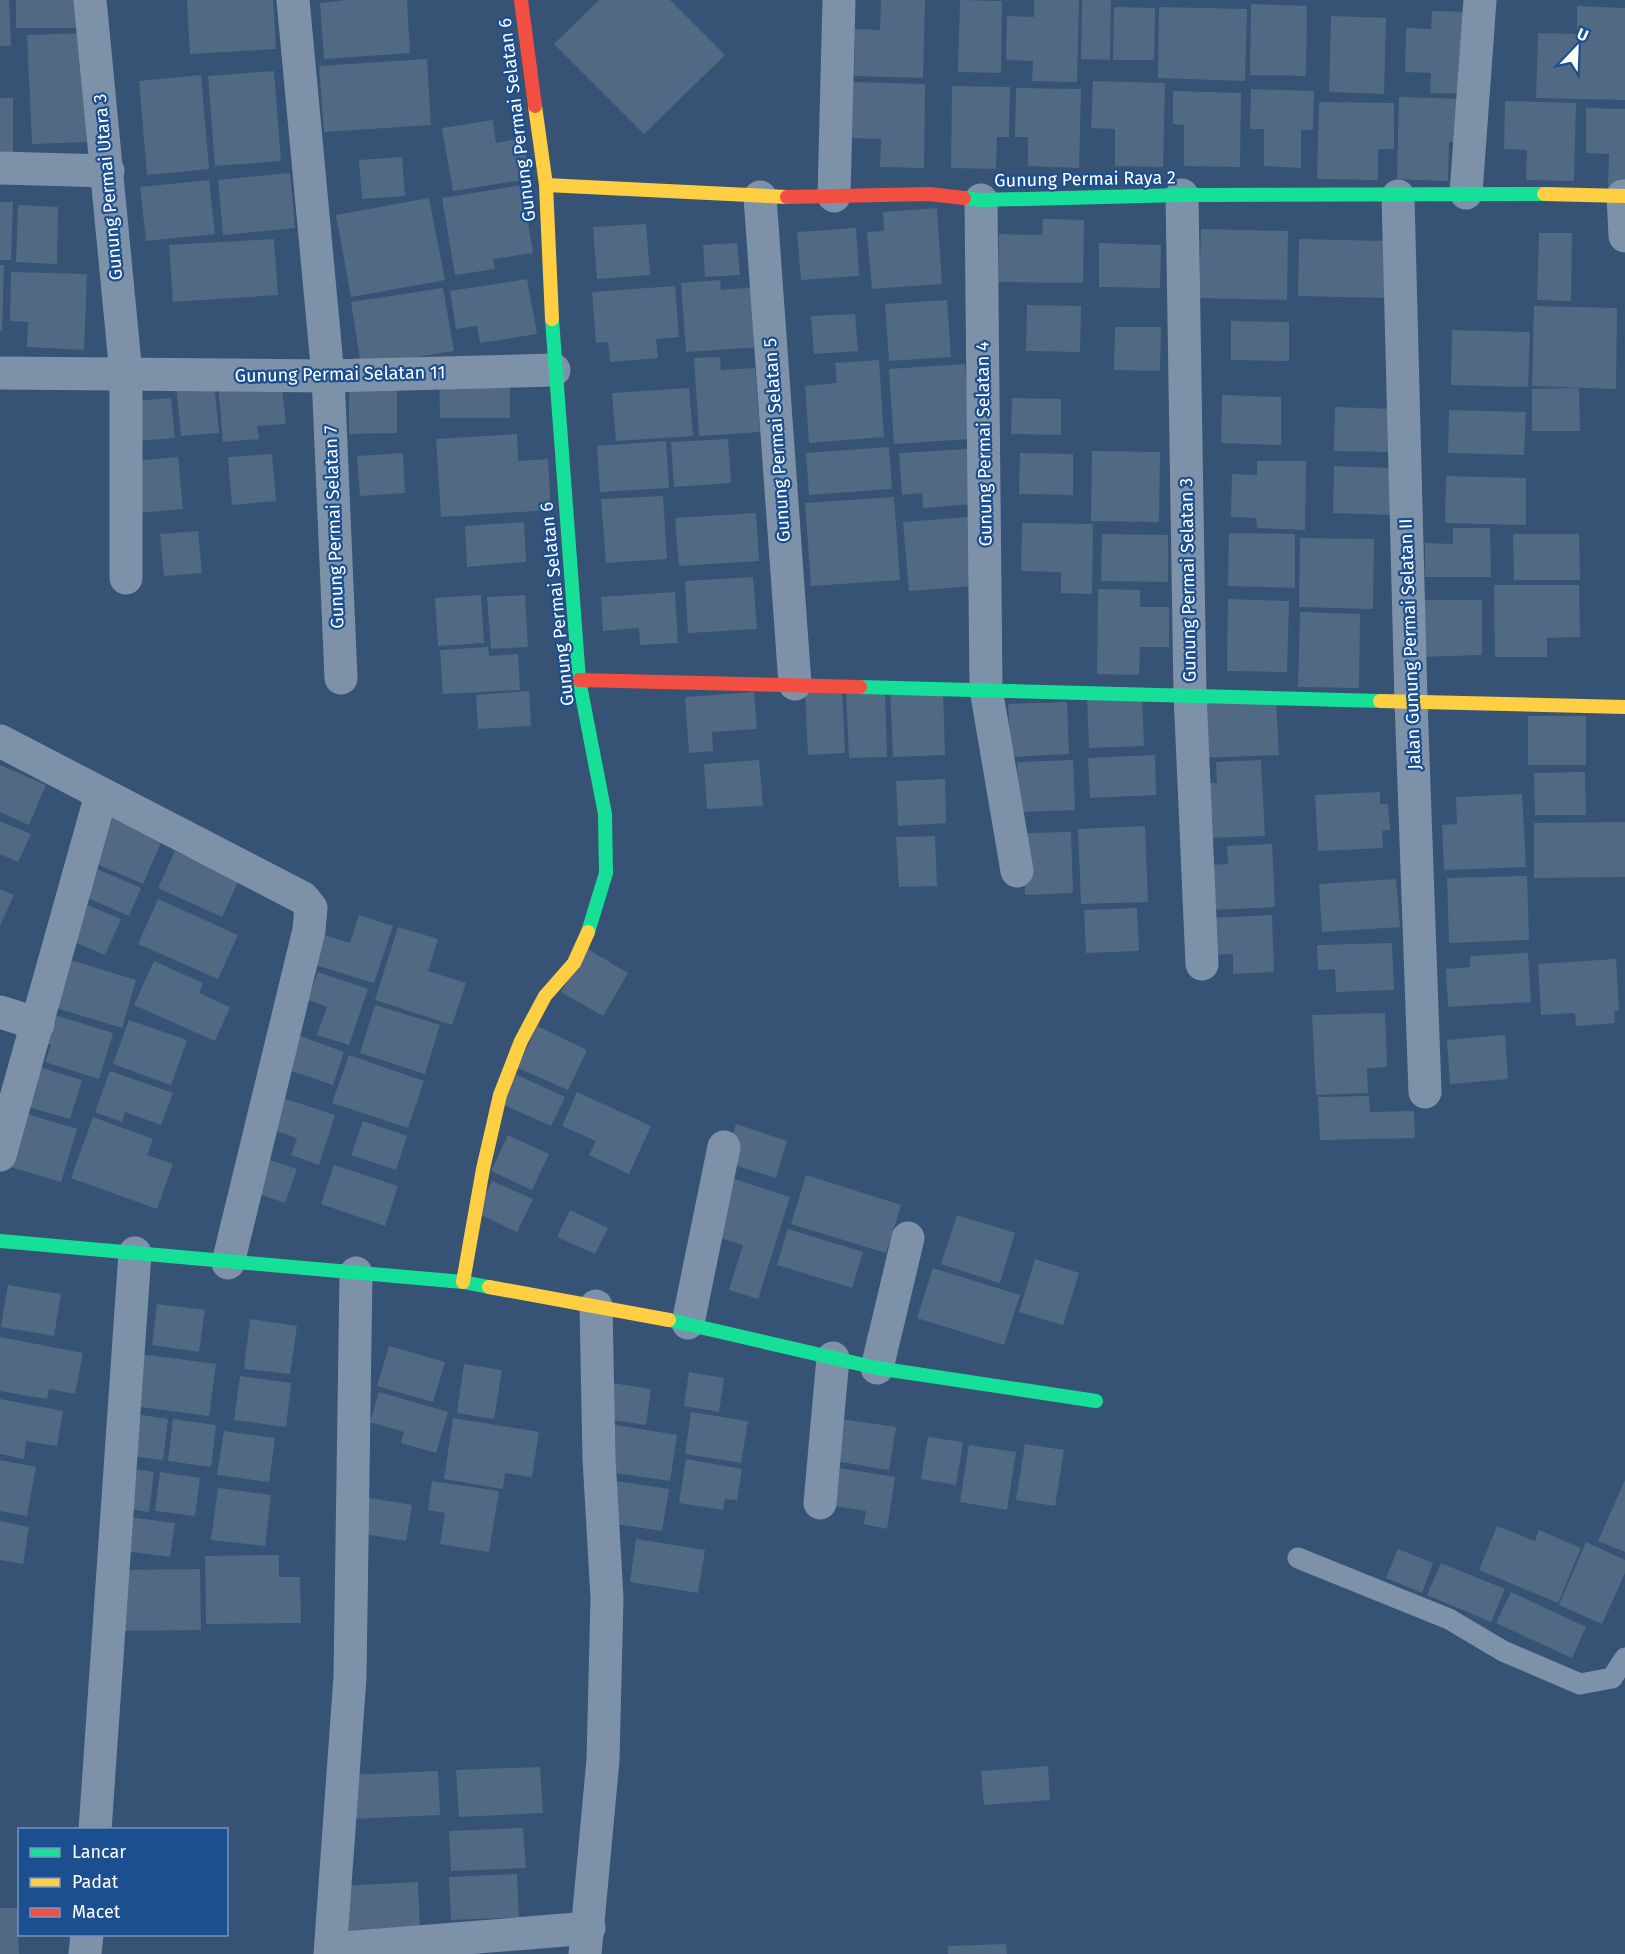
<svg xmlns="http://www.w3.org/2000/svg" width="1625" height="1954" viewBox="0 0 1625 1954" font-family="'Fira Sans',sans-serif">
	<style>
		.building { fill: #526984 }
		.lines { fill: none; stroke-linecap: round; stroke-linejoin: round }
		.lane { stroke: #7d92a8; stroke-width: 21 }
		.street { stroke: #7d92a8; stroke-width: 33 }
		.fast { stroke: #16e098; stroke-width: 14 }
		.slow { stroke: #ffcf43; stroke-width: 14 }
		.jam { stroke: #f24e42; stroke-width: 14 }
		.labels { text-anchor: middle; stroke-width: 4.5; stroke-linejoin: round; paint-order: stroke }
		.street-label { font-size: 18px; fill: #fff; stroke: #1b4f8f }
	</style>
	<rect width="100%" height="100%" fill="#365274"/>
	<g class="building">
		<polygon points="0,0 9,0 11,46 0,46"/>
		<rect x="16" y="0" width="70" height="28"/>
		<polygon points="187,0 273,0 276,49 190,54"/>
		<polygon points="347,0 407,0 410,53 324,59 320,3"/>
		<polygon points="599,0 670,0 725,55 644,134 554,44"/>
		<polygon points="881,0 925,0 923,78 854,76 855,29 880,30"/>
		<polygon points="960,0 1002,1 1001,73 958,72"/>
		<polygon points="1034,0 1079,0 1077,82 1032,81 1033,61 1006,60 1007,16 1034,17"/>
		<polygon points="1082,0 1111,0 1110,60 1081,59"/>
		<polygon points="1251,4 1307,6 1306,76 1250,75"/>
		<polygon points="1577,6 1625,8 1625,100 1536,98 1538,33 1577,34"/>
		<polygon points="1114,7 1155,8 1154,60 1113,60"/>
		<polygon points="1159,7 1247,9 1245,81 1158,78"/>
		<polygon points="1432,11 1472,12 1470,94 1430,93 1431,73 1405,72 1406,28 1431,29"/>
		<polygon points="1331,16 1386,18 1384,94 1329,92"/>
		<polygon points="87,33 90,142 32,144 27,35"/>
		<polygon points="427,59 431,125 324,132 319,66"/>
		<polygon points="274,71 281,161 215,166 208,76"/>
		<polygon points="201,75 209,169 147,175 139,81"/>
		<polygon points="1093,81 1165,83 1163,167 1115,166 1115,129 1091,128"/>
		<polygon points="853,82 925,84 924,168 880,167 881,139 852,138"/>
		<polygon points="952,86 1010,87 1009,137 997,137 996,169 951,168"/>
		<polygon points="1016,88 1081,89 1079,168 1028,166 1028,137 1015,137"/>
		<polygon points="1251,89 1314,91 1313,130 1301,130 1301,168 1264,166 1264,129 1250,129"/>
		<polygon points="1173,91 1241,93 1240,167 1184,166 1184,125 1173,124"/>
		<polygon points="1399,97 1470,99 1469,142 1449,142 1448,181 1397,179"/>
		<rect x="0" y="98" width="13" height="62"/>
		<polygon points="1505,101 1576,103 1574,181 1526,180 1527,150 1504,149"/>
		<polygon points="1319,102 1394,103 1394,149 1378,149 1378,180 1317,179"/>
		<polygon points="1586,108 1625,109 1625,190 1608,189 1609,154 1586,153"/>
		<polygon points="493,120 496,143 523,138 530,179 453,191 442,128"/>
		<polygon points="402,157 405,196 362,199 359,160"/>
		<polygon points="290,173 295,228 223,235 218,180"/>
		<polygon points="209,180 215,234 146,241 140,187"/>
		<polygon points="522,185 533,253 493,259 495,269 455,275 442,198"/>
		<polygon points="429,198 445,280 351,297 336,215"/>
		<polygon points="0,202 13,202 11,260 0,260"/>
		<polygon points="18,205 58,207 57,264 16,262"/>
		<polygon points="937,208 942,284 872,289 867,232 884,231 883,212"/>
		<polygon points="1043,219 1084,220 1083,283 998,282 999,234 1042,235"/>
		<polygon points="646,224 650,275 597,279 593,227"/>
		<polygon points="856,228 859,276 801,280 797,232"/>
		<polygon points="1201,229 1288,231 1287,300 1199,298"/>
		<polygon points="1539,233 1572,233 1571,301 1537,300"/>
		<polygon points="274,239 278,295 173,302 169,245"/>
		<polygon points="1299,239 1385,241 1384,298 1298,296"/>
		<polygon points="737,243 740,275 705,277 703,245"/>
		<polygon points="1099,243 1161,245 1160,288 1099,287"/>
		<polygon points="0,265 4,265 2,331 0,331"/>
		<polygon points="11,272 87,274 84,350 27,347 28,322 10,321"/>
		<polygon points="527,279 537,334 480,343 477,326 456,329 450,291"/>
		<polygon points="720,280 721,290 757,287 761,347 686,352 681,283"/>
		<polygon points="675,286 679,337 656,339 658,358 610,362 608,342 596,343 592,292"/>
		<polygon points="443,288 454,351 361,366 351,302"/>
		<polygon points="947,300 951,357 889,361 885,304"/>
		<polygon points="1027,305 1081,306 1080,352 1026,351"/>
		<polygon points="1534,306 1617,308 1616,389 1532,386"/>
		<polygon points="855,314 858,351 814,354 811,316"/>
		<polygon points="1231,321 1289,322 1289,361 1231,360"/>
		<polygon points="1115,327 1161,327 1160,371 1114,370"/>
		<polygon points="1452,330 1530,332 1528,387 1451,385"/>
		<polygon points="720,357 721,370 755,368 760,432 699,436 694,358"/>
		<polygon points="879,360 884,437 809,443 805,386 837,383 835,363"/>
		<polygon points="965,364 970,439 894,444 889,369"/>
		<polygon points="510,376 510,418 440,418 439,377"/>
		<polygon points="281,378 286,424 257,426 259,439 223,442 218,384"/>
		<polygon points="214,382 219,433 181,436 176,385"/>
		<polygon points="397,386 397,433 349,434 349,387"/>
		<polygon points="689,388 693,436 616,441 612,393"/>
		<polygon points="1579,388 1580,431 1532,431 1532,389"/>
		<polygon points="1222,395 1281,397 1281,445 1221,443"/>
		<polygon points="171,398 175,438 137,441 133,401"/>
		<polygon points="1012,398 1061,399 1061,435 1011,434"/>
		<polygon points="1335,407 1396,409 1396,452 1334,451"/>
		<polygon points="1449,410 1526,412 1524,455 1448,453"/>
		<polygon points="517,434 518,461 548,459 551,510 441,517 436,439"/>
		<polygon points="728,439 731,483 674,487 671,442"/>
		<polygon points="666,441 669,488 600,492 597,446"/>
		<polygon points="889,447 892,489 809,495 806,453"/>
		<polygon points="968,449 973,504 923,508 922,493 902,495 899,453"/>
		<polygon points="1092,451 1160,452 1159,522 1091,521"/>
		<polygon points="403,453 405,493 360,496 357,456"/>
		<polygon points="1020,453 1073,454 1073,495 1019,494"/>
		<polygon points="272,454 276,501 232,505 228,457"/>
		<polygon points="178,457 183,509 138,513 133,461"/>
		<polygon points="1257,461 1306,461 1305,530 1257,528 1256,518 1231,517 1232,474 1257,475"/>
		<polygon points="1334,466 1394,468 1393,515 1333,513"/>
		<polygon points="1446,476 1526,478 1526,525 1445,523"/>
		<polygon points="663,496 667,559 606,563 601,499"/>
		<polygon points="894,497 900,580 811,586 805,503"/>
		<polygon points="756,513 759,561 679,566 675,518"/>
		<polygon points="969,517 974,586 909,591 903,522"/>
		<polygon points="524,522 526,562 467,567 465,526"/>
		<polygon points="1022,523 1093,524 1092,594 1061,593 1061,572 1021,571"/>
		<polygon points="1453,528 1490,528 1491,577 1425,577 1425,543 1453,544"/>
		<polygon points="198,531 202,573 164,576 160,534"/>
		<polygon points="1229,533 1295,534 1295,588 1228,586"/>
		<polygon points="1102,534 1168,535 1168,582 1101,581"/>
		<polygon points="1513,534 1579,534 1580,580 1514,580"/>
		<polygon points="1300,538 1374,539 1373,609 1299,607"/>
		<polygon points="753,577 757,629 688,633 685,581"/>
		<polygon points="1494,585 1579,585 1580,637 1547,638 1547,657 1495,657"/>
		<polygon points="1098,589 1140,590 1140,607 1169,607 1169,647 1140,647 1139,675 1097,674"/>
		<polygon points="675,592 678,643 640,645 639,628 603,631 601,597"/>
		<polygon points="481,595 484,643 438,646 435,598"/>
		<polygon points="525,595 528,647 491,649 487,597"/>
		<polygon points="1228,599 1289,601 1287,672 1227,671"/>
		<polygon points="1419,600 1482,600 1482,655 1419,657"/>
		<polygon points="1300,612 1360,614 1359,688 1298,687"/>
		<polygon points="488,647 489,656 518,654 520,690 443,694 440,650"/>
		<polygon points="842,687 845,753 808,755 805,689"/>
		<polygon points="885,689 887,757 849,758 846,691"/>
		<polygon points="943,689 945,755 893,757 890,691"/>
		<polygon points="529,691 531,726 478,729 476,695"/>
		<polygon points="754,692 757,729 712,732 713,751 689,753 685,697"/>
		<polygon points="1142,695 1144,746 1089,748 1087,697"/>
		<polygon points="1276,700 1279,755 1199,758 1196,703"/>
		<polygon points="1067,702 1069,754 1011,757 1008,704"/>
		<rect x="1528" y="716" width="58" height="49"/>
		<polygon points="1155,755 1156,795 1090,798 1088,758"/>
		<polygon points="759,760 763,806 707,809 704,764"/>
		<polygon points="1073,760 1075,810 1019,812 1017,762"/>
		<polygon points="1261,760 1265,836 1209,838 1206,783 1217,783 1216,762"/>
		<polygon points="0,765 46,785 29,825 0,812"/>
		<polygon points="1585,772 1586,815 1535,815 1534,773"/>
		<polygon points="945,779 946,823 898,826 896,781"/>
		<polygon points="1380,792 1380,804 1388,804 1390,830 1382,831 1383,848 1318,851 1315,795"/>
		<polygon points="1522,794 1526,867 1444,870 1442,825 1457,824 1456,797"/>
		<polygon points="113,814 164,836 143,884 92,862"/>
		<polygon points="0,821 31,834 18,862 0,854"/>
		<polygon points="1625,822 1625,877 1534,878 1534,823"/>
		<polygon points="1145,826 1148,902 1081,904 1078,829"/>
		<polygon points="1071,832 1073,893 1025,895 1023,833"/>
		<polygon points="935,836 937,886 899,887 896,837"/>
		<polygon points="1272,844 1275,907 1211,910 1208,865 1228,864 1227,846"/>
		<polygon points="175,851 239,880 222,917 158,888"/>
		<polygon points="88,865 141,888 129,916 76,893"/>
		<polygon points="1527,876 1529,940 1449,943 1447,878"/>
		<polygon points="1396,879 1400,927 1322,932 1319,884"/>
		<polygon points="0,889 14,895 0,926"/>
		<polygon points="158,899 238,935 218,979 138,944"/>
		<polygon points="82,903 121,919 105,955 67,939"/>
		<polygon points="1137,908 1139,951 1086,953 1084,910"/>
		<polygon points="359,915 393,926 374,983 309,963 318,933 350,943"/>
		<polygon points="1272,915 1274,972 1233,974 1233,954 1209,955 1207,918"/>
		<polygon points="398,927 438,939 428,971 466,983 452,1025 375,1000"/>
		<polygon points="1392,943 1394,990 1336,992 1335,969 1318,970 1317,945"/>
		<polygon points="586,948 628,973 603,1016 561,992"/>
		<polygon points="1528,953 1531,1002 1448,1007 1446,969 1470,967 1470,956"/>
		<polygon points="64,958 136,980 122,1028 50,1006"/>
		<polygon points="1616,959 1619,1011 1614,1011 1615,1023 1576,1026 1575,1013 1541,1015 1538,964"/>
		<polygon points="154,961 203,983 199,993 230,1007 215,1041 134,1005"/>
		<polygon points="318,972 368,989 349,1045 317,1035 327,1007 308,1000"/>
		<polygon points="375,1005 440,1025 425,1074 360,1053"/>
		<polygon points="48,1013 113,1033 99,1079 45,1062 51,1045 39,1041"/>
		<polygon points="1385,1013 1387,1067 1367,1068 1368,1093 1316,1095 1312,1015"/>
		<polygon points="129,1020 187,1040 171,1085 113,1064"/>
		<polygon points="537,1026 587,1050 568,1090 518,1068"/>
		<polygon points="292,1033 344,1052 333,1085 280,1067"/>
		<polygon points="1505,1035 1508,1079 1450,1084 1447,1040"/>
		<polygon points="349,1055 424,1081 408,1128 332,1103"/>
		<polygon points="33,1065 82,1080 70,1119 21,1105"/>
		<polygon points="110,1071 173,1093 161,1125 125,1112 122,1122 95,1112"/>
		<polygon points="515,1074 565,1097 551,1126 502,1104"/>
		<polygon points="577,1092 651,1126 629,1174 589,1155 596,1141 562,1126"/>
		<polygon points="274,1095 335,1115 319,1165 291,1155 297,1138 264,1127"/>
		<polygon points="1369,1096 1370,1112 1414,1111 1415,1138 1320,1140 1318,1097"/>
		<polygon points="20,1112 77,1129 61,1182 4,1165"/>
		<polygon points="93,1117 153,1139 147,1155 173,1164 157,1209 71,1178"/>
		<polygon points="363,1121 407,1136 396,1170 351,1155"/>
		<polygon points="736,1124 787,1141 776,1178 725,1162"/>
		<polygon points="508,1135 549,1154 532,1190 491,1171"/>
		<polygon points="258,1156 297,1169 285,1203 247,1190"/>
		<polygon points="334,1165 398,1186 385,1226 321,1204"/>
		<polygon points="806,1175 901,1205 886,1253 791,1224"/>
		<polygon points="728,1177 790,1197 758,1299 729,1290 743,1245 710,1235"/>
		<polygon points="492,1181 533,1199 517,1232 477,1213"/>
		<polygon points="570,1210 608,1228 595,1254 557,1237"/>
		<polygon points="957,1215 1015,1233 1000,1283 941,1264"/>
		<polygon points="788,1229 863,1252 852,1288 777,1265"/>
		<polygon points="1035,1259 1079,1273 1063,1325 1019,1312"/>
		<polygon points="933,1268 1020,1295 1004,1345 917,1318"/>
		<polygon points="8,1285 61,1294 54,1336 1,1327"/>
		<polygon points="157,1304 205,1310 199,1352 152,1345"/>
		<polygon points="250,1319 297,1326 290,1374 244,1369"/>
		<polygon points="0,1337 83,1353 75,1394 49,1389 47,1399 0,1391"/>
		<polygon points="389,1346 445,1362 433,1402 377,1386"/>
		<polygon points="140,1354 216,1364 209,1416 133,1406"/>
		<polygon points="464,1364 502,1370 494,1419 457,1413"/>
		<polygon points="689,1372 724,1378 719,1412 684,1406"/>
		<polygon points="240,1376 291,1383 286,1427 234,1420"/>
		<polygon points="612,1383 651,1389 646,1425 606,1419"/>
		<polygon points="379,1392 448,1412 436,1453 401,1443 404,1432 370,1422"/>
		<polygon points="0,1399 63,1411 57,1446 26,1441 24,1459 0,1454"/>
		<polygon points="691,1412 748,1421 741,1463 685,1454"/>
		<polygon points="135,1414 168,1419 163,1460 130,1456"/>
		<polygon points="453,1418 539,1432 532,1477 505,1473 503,1489 444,1479"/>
		<polygon points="173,1419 216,1425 211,1467 168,1461"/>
		<polygon points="841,1419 896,1427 889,1470 835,1461"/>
		<polygon points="610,1424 677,1435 670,1481 602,1471"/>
		<polygon points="224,1431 275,1438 269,1482 217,1475"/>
		<polygon points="928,1437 963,1442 956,1485 921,1479"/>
		<polygon points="1025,1444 1064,1450 1055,1506 1016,1500"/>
		<polygon points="969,1445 1016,1452 1007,1510 960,1502"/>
		<polygon points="686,1459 742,1469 737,1500 725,1499 723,1510 679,1503"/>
		<polygon points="0,1460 36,1467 27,1516 0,1511"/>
		<polygon points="833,1467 895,1477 887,1529 864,1524 866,1511 827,1505"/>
		<polygon points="126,1468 154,1472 149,1512 121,1508"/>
		<polygon points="160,1472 200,1478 195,1516 155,1511"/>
		<polygon points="610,1480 669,1489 662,1531 603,1522"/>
		<polygon points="1625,1480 1625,1552 1598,1541"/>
		<polygon points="432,1481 499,1491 489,1552 440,1544 445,1513 428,1510"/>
		<polygon points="218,1488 271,1495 265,1546 211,1540"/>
		<polygon points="364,1497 412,1505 406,1541 359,1533"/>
		<polygon points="121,1516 175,1523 170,1557 117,1550"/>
		<polygon points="0,1521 29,1527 23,1564 0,1560"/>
		<polygon points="1497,1526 1535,1541 1539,1530 1581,1548 1558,1603 1479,1570"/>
		<polygon points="636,1539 705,1550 698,1593 630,1582"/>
		<polygon points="1586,1542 1625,1560 1625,1573 1602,1624 1559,1605"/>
		<polygon points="1398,1549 1433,1563 1422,1593 1386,1578"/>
		<polygon points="279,1555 279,1577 300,1577 301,1623 206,1624 205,1556"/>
		<polygon points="1441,1563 1505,1589 1491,1622 1427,1595"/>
		<polygon points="200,1569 201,1630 118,1631 118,1570"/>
		<polygon points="1511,1592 1586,1627 1572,1658 1496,1623"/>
		<polygon points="1048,1766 1050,1800 984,1805 981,1771"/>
		<polygon points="540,1767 543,1813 459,1817 456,1770"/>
		<polygon points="438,1771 440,1815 352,1819 350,1775"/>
		<polygon points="523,1828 526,1868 451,1871 449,1831"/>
		<polygon points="517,1874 519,1917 451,1920 449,1877"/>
		<polygon points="418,1882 420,1932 342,1935 339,1886"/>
		<polygon points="0,1908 17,1908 19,1954 0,1954"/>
		<polygon points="1006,1944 1007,1954 948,1954 948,1946"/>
	</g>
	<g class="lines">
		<polyline class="lane" points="1298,1558 1449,1619 1503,1651 1580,1684 1612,1678 1625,1658"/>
		<g class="street">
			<polyline points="90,0 126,374 126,578"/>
			<polyline points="293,0 328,376 341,678"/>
			<polyline points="0,168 108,171"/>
			<polyline points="1466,193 1480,0"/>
			<polyline points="1182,195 1190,694 1202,964"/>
			<polyline points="834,196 839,0"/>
			<polyline points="1398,196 1411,701 1425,1092"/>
			<polyline points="1623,196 1625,236"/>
			<polyline points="760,197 795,684"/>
			<polyline points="981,200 986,689 1017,871"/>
			<polyline points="0,373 328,376 554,370"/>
			<polyline points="0,741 303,898 311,908 309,930 228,1263"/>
			<polyline points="0,1012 38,1024"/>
			<polyline points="0,1155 101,795"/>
			<polyline points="688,1323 724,1147"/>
			<polyline points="877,1368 908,1238"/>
			<polyline points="820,1503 833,1358"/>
			<polyline points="95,1830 135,1253"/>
			<polyline points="331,1949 589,1928"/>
			<polyline points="85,1954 87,1934"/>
			<polyline points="330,1954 350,1677 356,1273"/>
			<polyline points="585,1954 603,1760 607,1598 599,1458 596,1306"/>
		</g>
		<g class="fast">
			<polyline points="964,198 981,200 1182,195 1544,194"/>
			<polyline points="552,319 579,680 605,814 606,873 588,932"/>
			<polyline points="860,687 1380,701"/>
			<polyline points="0,1241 463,1282 489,1287"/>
			<polyline points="669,1320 877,1368 1096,1401"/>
		</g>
		<g class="slow">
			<polyline points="535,106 546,185 552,319"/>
			<polyline points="546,185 787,197"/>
			<polyline points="1544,194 1625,196"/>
			<polyline points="1380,701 1625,707"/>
			<polyline points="463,1282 483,1169 500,1095 521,1041 545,996 574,963 588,932"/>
			<polyline points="489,1287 669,1320"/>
		</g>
		<g class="jam">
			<polyline points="521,0 535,106"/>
			<polyline points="787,197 929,194 964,198"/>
			<polyline points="579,680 860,687"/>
		</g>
	</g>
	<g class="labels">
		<g class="street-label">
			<text transform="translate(517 120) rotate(-97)" y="6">Gunung Permai Selatan 6</text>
			<text transform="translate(1085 179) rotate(-1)" y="6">Gunung Permai Raya 2</text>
			<text transform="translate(108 187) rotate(-95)" y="6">Gunung Permai Utara 3</text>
			<text transform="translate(340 374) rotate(-1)" y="6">Gunung Permai Selatan 11</text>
			<text transform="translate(777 440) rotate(-94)" y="6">Gunung Permai Selatan 5</text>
			<text transform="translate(984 444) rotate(-91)" y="6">Gunung Permai Selatan 4</text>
			<text transform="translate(334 527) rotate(-92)" y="6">Gunung Permai Selatan 7</text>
			<text transform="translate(1188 580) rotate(-91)" y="6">Gunung Permai Selatan 3</text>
			<text transform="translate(557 604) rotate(-96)" y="6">Gunung Permai Selatan 6</text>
			<text transform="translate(1410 644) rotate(-92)" y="6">Jalan Gunung Permai Selatan II</text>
		</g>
	</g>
	<rect x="18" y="1828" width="210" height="108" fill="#1b4f8f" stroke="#7695bc" stroke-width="1.5"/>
	<rect x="30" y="1848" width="30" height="9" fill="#16e098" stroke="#7695bc" stroke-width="1.5"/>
	<text x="72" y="1858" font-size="18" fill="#ffffff">Lancar</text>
	<rect x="30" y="1878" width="30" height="9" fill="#ffcf43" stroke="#7695bc" stroke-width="1.5"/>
	<text x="72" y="1888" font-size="18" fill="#ffffff">Padat</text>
	<rect x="30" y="1908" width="30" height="9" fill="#f24e42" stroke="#7695bc" stroke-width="1.5"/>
	<text x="72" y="1918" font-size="18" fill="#ffffff">Macet</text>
	<g transform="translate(1577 48) rotate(23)" stroke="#1b4f8f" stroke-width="4.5" paint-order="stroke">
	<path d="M0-4.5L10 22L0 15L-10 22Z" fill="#ffffff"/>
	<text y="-9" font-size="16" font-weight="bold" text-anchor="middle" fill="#ffffff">U</text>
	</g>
</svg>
